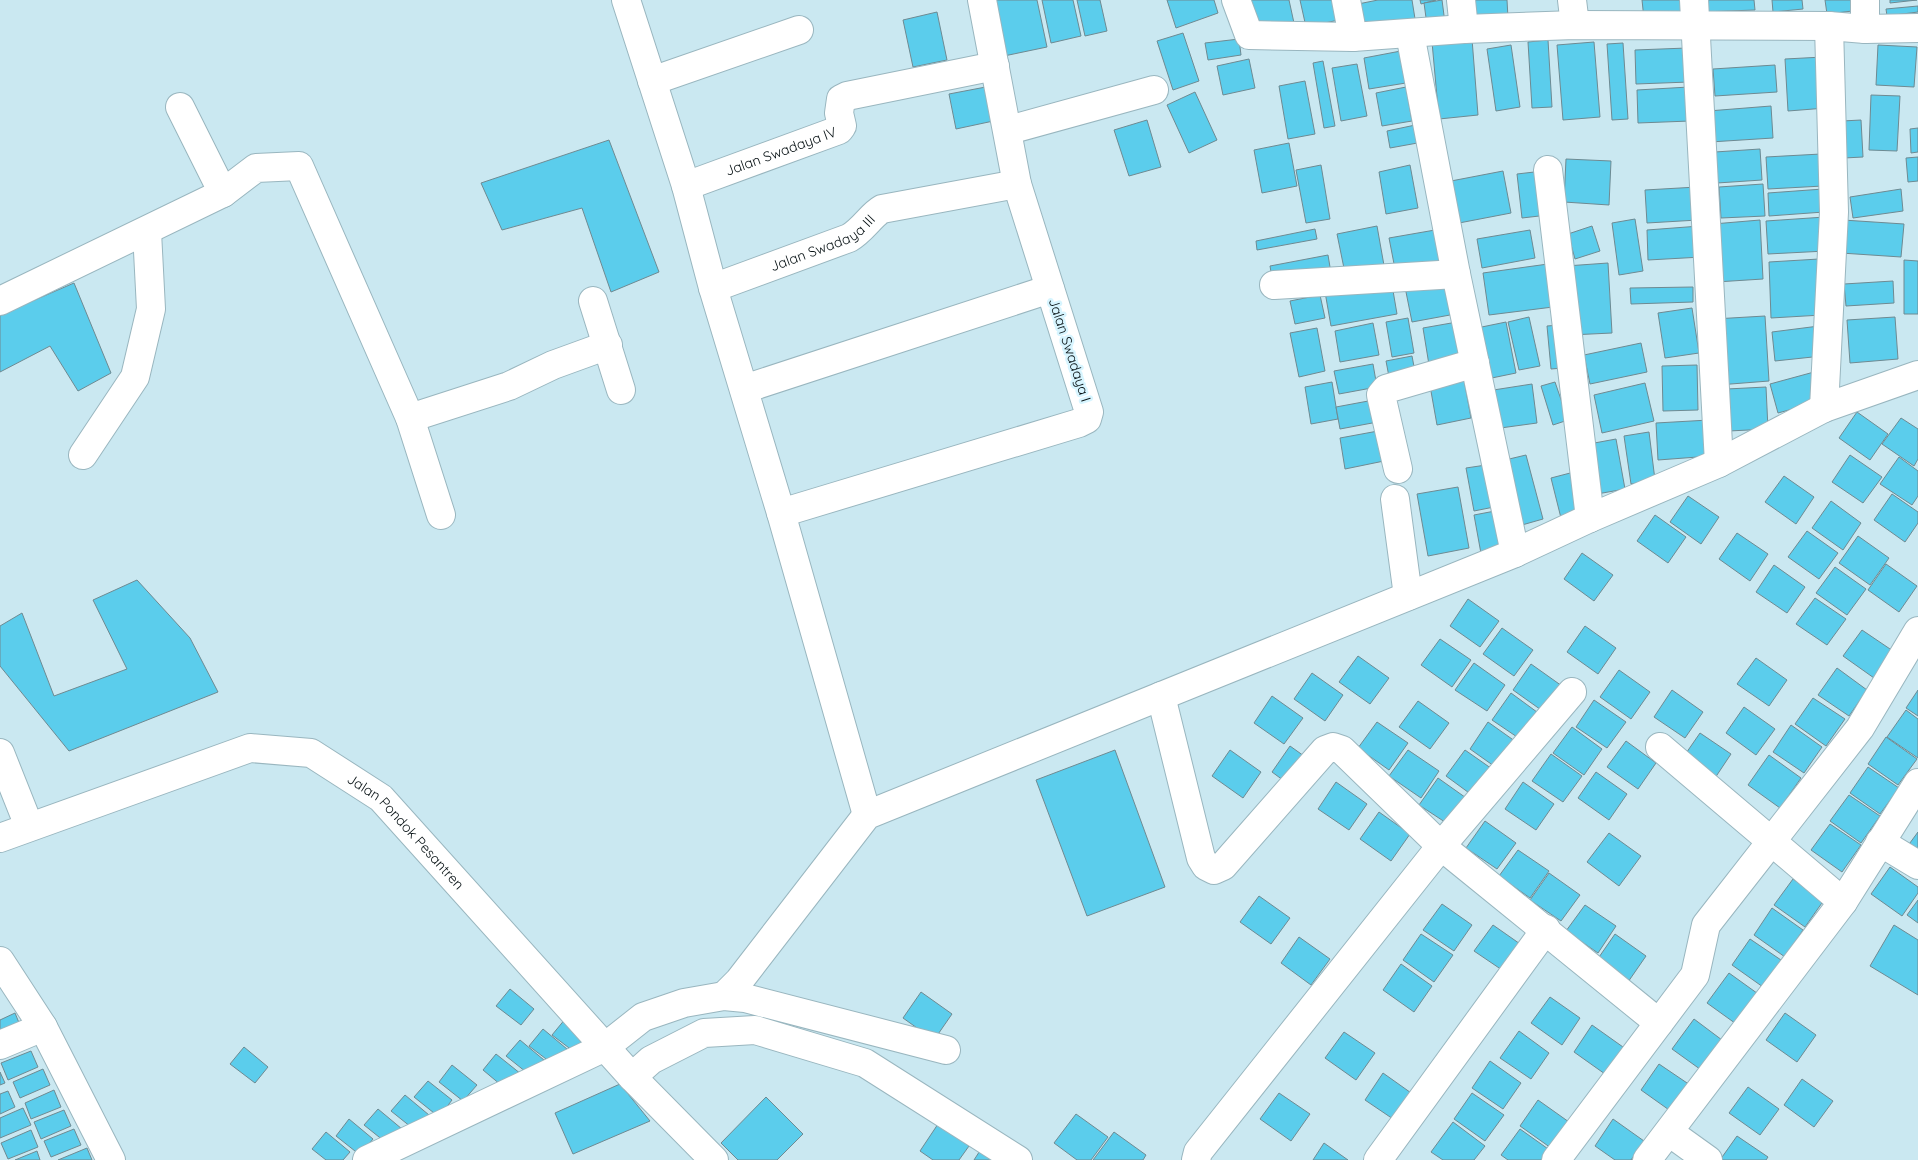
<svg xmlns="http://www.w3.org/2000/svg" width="1918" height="1160" viewBox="0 0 1918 1160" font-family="Quicksand,sans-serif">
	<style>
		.building { fill: #5bcdec; stroke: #6e8a92 }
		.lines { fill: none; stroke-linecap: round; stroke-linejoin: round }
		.minor-casing { stroke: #99b6bf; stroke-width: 30 }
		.minor { stroke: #fff; stroke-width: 28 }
		.labels { text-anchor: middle; stroke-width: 5; stroke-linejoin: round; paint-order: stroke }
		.street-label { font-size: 14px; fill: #081215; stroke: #d7f5ff }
	</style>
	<rect width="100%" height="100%" fill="#cae8f1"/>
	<g class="building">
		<polygon points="993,0 1037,0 1047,47 1004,56"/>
		<polygon points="1042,0 1073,0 1081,36 1051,43"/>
		<polygon points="1077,0 1100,0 1107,31 1085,36"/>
		<polygon points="1167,0 1214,0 1218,13 1176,28"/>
		<polygon points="1246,0 1289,0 1294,23 1252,32"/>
		<polygon points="1300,0 1345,0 1348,18 1306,27"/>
		<polygon points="1378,0 1412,0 1416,25 1364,34 1358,4"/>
		<polygon points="1420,0 1436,0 1421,4"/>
		<polygon points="1442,0 1445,23 1427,25 1424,3"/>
		<polygon points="1470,0 1507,0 1508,18 1472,23"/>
		<polygon points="1642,0 1688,0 1689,14 1644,19"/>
		<polygon points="1702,0 1754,0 1755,10 1702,12"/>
		<polygon points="1772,0 1802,0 1803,9 1773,12"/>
		<polygon points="1825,0 1860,0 1861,10 1827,14"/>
		<polygon points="1890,0 1917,0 1890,3"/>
		<polygon points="1918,6 1918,12 1887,16 1886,9"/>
		<polygon points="937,12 947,60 913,67 903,20"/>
		<polygon points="1183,33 1199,81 1173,90 1157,41"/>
		<polygon points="1239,39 1241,55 1208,60 1205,43"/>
		<polygon points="1472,39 1478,115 1439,119 1432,42"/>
		<polygon points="1548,40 1552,107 1532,108 1528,42"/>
		<polygon points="1594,42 1600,117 1563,120 1557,45"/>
		<polygon points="1623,43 1628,119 1612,120 1607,44"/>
		<polygon points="1511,45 1520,107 1496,111 1487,49"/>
		<polygon points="1878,45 1917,47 1914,87 1876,85"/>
		<polygon points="1687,48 1689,82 1636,84 1635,50"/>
		<polygon points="1406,50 1412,82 1369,89 1364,58"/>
		<polygon points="1823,57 1826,108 1788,111 1785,59"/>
		<polygon points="1249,59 1255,88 1223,95 1217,66"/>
		<polygon points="1323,61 1335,126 1324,128 1313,63"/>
		<polygon points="1357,64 1367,116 1341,121 1332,68"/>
		<polygon points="1775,65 1777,92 1715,96 1713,69"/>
		<polygon points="1305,81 1315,134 1288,139 1279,86"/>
		<polygon points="991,86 998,120 956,129 949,94"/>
		<polygon points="1406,87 1412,121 1382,126 1376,93"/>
		<polygon points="1689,87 1690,121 1638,123 1637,90"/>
		<polygon points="1195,92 1217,140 1189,153 1167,105"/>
		<polygon points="1871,95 1900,96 1897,151 1869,150"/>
		<polygon points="1771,106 1773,138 1710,142 1708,111"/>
		<polygon points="1147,120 1161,167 1129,176 1114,130"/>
		<polygon points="1861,120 1863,157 1844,158 1842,121"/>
		<polygon points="1420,124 1423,142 1390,148 1387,131"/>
		<polygon points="1918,128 1918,152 1911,153 1910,129"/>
		<polygon points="609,140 659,272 611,292 582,208 502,230 481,183"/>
		<polygon points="1289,143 1297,186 1262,193 1254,150"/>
		<polygon points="1760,149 1762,180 1717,183 1715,152"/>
		<polygon points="1821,154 1823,186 1768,189 1766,157"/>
		<polygon points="1918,157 1918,181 1908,182 1906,158"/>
		<polygon points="1566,159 1611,161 1609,205 1564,202"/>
		<polygon points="1321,165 1330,219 1306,223 1296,170"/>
		<polygon points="1410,165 1418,208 1386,214 1379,172"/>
		<polygon points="1503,171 1511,213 1459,223 1451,181"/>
		<polygon points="1543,171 1548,215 1522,218 1517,174"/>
		<polygon points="1763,184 1765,216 1721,218 1719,187"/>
		<polygon points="1697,187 1698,220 1647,223 1645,190"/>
		<polygon points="1823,189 1824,212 1769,216 1768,193"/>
		<polygon points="1901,189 1903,211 1853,218 1850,197"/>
		<polygon points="1825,217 1826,251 1768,254 1766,221"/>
		<polygon points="1635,219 1643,271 1619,275 1612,223"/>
		<polygon points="1760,220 1763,279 1716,282 1713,224"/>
		<polygon points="1843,220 1904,224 1901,257 1841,253"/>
		<polygon points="1377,226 1385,271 1346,278 1337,234"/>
		<polygon points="1592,226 1600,251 1575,259 1568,234"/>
		<polygon points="1700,226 1702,257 1648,260 1647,230"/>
		<polygon points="1315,229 1317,239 1257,250 1256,241"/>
		<polygon points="1435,230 1441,265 1396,274 1389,238"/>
		<polygon points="1530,230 1535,258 1482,268 1477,239"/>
		<polygon points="1328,255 1331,273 1273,284 1270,266"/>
		<polygon points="1819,259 1822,315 1771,318 1769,262"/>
		<polygon points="1904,260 1918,261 1918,314 1904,314"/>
		<polygon points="1608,263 1612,333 1570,335 1566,266"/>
		<polygon points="1548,264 1553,307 1489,315 1483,273"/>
		<polygon points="1391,279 1397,314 1331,326 1325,292"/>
		<polygon points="1444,279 1450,315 1412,322 1405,287"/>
		<polygon points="1893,281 1894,303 1846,306 1844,284"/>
		<polygon points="74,283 111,373 78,391 50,346 0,372 0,315"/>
		<polygon points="1693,287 1693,302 1631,304 1630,288"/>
		<polygon points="1320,295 1325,318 1295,324 1290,301"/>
		<polygon points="1692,308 1699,353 1665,358 1658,313"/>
		<polygon points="1765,316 1769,381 1718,385 1714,319"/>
		<polygon points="1529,317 1540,366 1519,370 1508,322"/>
		<polygon points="1895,317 1898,359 1850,363 1847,320"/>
		<polygon points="1408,318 1414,353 1392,357 1386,322"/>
		<polygon points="1457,322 1465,365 1430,371 1423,328"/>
		<polygon points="1506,322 1516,373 1482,380 1472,329"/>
		<polygon points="1373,323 1379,355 1340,362 1335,331"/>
		<polygon points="1560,325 1563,368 1551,369 1547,326"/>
		<polygon points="1819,326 1822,356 1775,361 1772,332"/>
		<polygon points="1317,328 1325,371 1299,377 1290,333"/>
		<polygon points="1641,343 1647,372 1590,384 1584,355"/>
		<polygon points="1412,356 1416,377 1390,382 1386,361"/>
		<polygon points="1373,364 1377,387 1339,394 1334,371"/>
		<polygon points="1697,365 1698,410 1663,411 1662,366"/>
		<polygon points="1814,372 1822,401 1778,413 1770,384"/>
		<polygon points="1463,374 1471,418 1437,425 1429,380"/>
		<polygon points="1332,382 1338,419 1311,424 1305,387"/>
		<polygon points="1555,382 1568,420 1553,425 1541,386"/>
		<polygon points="1645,383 1654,421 1602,433 1594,395"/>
		<polygon points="1532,384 1537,423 1493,429 1487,391"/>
		<polygon points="1766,387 1768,429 1729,431 1727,389"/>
		<polygon points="1379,399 1383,421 1340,429 1336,407"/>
		<polygon points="1857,412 1888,434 1870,460 1839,438"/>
		<polygon points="1901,418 1918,429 1918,459 1914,466 1882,444"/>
		<polygon points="1709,420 1711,456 1658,460 1656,423"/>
		<polygon points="1378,431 1384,461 1345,469 1340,438"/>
		<polygon points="1649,432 1655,480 1631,484 1624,436"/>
		<polygon points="1616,439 1625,489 1597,494 1589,444"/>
		<polygon points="1526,455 1543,519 1522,525 1505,460"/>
		<polygon points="1850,455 1882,477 1863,503 1832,482"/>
		<polygon points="1899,457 1918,471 1918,496 1912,505 1880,484"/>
		<polygon points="1486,465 1494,507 1474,511 1466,468"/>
		<polygon points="1574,472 1584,512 1561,518 1551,478"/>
		<polygon points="1784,476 1814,497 1796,524 1765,502"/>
		<polygon points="1458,487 1469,548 1428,556 1417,494"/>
		<polygon points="1892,494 1918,512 1918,523 1905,542 1874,520"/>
		<polygon points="1688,496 1719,517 1701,544 1670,522"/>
		<polygon points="1831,501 1861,523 1843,550 1812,528"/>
		<polygon points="1495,511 1503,555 1482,559 1474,515"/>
		<polygon points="1655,515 1686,537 1668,563 1637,541"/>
		<polygon points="1807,531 1838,553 1819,579 1788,557"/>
		<polygon points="1737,533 1768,554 1750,581 1719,559"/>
		<polygon points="1858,536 1889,558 1870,585 1839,563"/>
		<polygon points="1582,553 1613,575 1594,601 1564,579"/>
		<polygon points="1886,564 1917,586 1899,612 1868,590"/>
		<polygon points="1774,565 1805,587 1787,613 1756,592"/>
		<polygon points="1835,567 1866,589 1847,615 1816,593"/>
		<polygon points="137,580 190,638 218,692 69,751 0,666 0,626 22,613 54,696 127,669 93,600"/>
		<polygon points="1815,598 1846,619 1827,645 1796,624"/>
		<polygon points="1468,599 1499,621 1480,647 1450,626"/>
		<polygon points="1585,626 1616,648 1598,674 1567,652"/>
		<polygon points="1502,628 1533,650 1514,676 1483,654"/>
		<polygon points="1862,630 1893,651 1874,678 1843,656"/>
		<polygon points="1440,639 1471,660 1452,687 1421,665"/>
		<polygon points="1358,656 1389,678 1370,704 1339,682"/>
		<polygon points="1756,658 1787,680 1769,706 1737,684"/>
		<polygon points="1474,663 1505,685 1487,711 1455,690"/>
		<polygon points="1531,664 1562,686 1544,712 1513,690"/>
		<polygon points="1837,668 1867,690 1849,716 1818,695"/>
		<polygon points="1619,670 1650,692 1631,719 1600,697"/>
		<polygon points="1312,673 1343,695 1325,721 1294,699"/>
		<polygon points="1672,690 1703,712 1685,738 1654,717"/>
		<polygon points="1918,690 1918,716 1906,708"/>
		<polygon points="1511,693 1541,715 1523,741 1492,720"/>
		<polygon points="1272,696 1303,718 1284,744 1254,723"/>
		<polygon points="1813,698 1845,719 1826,746 1795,724"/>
		<polygon points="1594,700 1626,722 1607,748 1576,727"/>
		<polygon points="1418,701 1449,723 1430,749 1399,727"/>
		<polygon points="1744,707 1775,729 1756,755 1726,733"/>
		<polygon points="1906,710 1918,719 1918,758 1887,737"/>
		<polygon points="1377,722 1408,743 1389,770 1358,748"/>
		<polygon points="1488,722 1519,744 1501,771 1470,749"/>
		<polygon points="1791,725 1822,747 1804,773 1773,752"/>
		<polygon points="1572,727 1602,749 1584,775 1553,753"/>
		<polygon points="1700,733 1731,754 1713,781 1682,759"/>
		<polygon points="1886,737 1917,759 1898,785 1868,764"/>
		<polygon points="1626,741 1656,763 1638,789 1607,767"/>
		<polygon points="1290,746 1311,761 1291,786 1272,772"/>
		<polygon points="1115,750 1165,887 1087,916 1036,780"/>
		<polygon points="1230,750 1261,772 1243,798 1212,776"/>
		<polygon points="1408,750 1439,771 1421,798 1389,776"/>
		<polygon points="1465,750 1495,771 1476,798 1446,776"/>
		<polygon points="1551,754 1582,776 1563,802 1532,781"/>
		<polygon points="1769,755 1801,778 1780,808 1748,785"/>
		<polygon points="1868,767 1899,788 1880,814 1850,793"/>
		<polygon points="1596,772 1627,794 1609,820 1578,798"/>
		<polygon points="1438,778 1469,800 1451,826 1419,805"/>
		<polygon points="1336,782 1367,804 1349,830 1318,809"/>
		<polygon points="1523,782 1554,804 1536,830 1505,809"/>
		<polygon points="1849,795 1880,816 1861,843 1830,821"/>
		<polygon points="1379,812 1410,834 1391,861 1360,839"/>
		<polygon points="1485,821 1516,843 1497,869 1466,848"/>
		<polygon points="1830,824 1861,845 1842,872 1811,850"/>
		<polygon points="1918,832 1918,861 1904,851"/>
		<polygon points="1609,833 1641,856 1619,886 1587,862"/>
		<polygon points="1518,850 1549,871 1530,898 1499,876"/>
		<polygon points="1890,867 1918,887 1918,893 1902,916 1871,894"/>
		<polygon points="1549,873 1580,895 1561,921 1530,900"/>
		<polygon points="1793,879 1824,900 1805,927 1774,905"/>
		<polygon points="1259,896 1290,918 1271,944 1240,922"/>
		<polygon points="1918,900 1918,923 1907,915"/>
		<polygon points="1442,904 1472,925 1454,951 1423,930"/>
		<polygon points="1585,905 1616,926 1598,953 1566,931"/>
		<polygon points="1772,908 1803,930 1785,957 1754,935"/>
		<polygon points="1493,925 1523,946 1505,972 1474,951"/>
		<polygon points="1894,925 1918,940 1918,995 1870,966"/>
		<polygon points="1421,934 1453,955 1434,982 1403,960"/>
		<polygon points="1615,934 1646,956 1628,982 1597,960"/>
		<polygon points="1299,937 1330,959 1311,985 1281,963"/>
		<polygon points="1750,939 1781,960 1763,987 1732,965"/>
		<polygon points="1401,964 1432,986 1414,1012 1383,990"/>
		<polygon points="1729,973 1761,996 1739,1026 1707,1003"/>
		<polygon points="510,989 534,1009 521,1025 496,1006"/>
		<polygon points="921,992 952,1014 934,1040 903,1018"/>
		<polygon points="1550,997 1580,1018 1562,1045 1531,1023"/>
		<polygon points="15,1013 22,1030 0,1039 0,1020"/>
		<polygon points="1785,1013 1816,1035 1797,1062 1766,1040"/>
		<polygon points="566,1018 590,1038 577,1054 552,1035"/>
		<polygon points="1694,1019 1726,1043 1704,1072 1672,1049"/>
		<polygon points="1592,1025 1623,1047 1605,1074 1574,1052"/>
		<polygon points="543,1029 567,1049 554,1065 529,1046"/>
		<polygon points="1519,1031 1549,1053 1531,1079 1500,1058"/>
		<polygon points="1344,1032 1375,1053 1356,1080 1325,1058"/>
		<polygon points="520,1040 544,1060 531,1076 506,1056"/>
		<polygon points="244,1047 268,1067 255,1083 230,1064"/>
		<polygon points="31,1051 38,1067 8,1080 1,1063"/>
		<polygon points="496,1054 521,1074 507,1090 483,1070"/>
		<polygon points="1490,1061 1521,1083 1503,1109 1472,1088"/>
		<polygon points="1659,1064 1690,1085 1672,1112 1641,1090"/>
		<polygon points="452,1065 477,1085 463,1101 439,1082"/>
		<polygon points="43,1069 50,1085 20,1098 13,1082"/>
		<polygon points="0,1072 5,1083 0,1085"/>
		<polygon points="1383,1073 1414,1095 1396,1121 1365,1100"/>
		<polygon points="1802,1079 1833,1101 1814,1127 1784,1105"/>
		<polygon points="428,1081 452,1100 439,1117 414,1097"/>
		<polygon points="620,1084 650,1121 573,1154 555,1113"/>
		<polygon points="1748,1087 1779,1109 1760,1135 1729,1113"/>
		<polygon points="54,1090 61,1107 31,1119 25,1103"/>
		<polygon points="8,1091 15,1107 0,1114 0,1094"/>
		<polygon points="1279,1093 1310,1114 1291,1141 1260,1119"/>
		<polygon points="1472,1093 1504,1115 1485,1141 1454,1119"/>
		<polygon points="405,1095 429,1115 416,1131 391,1111"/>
		<polygon points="766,1097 803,1134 777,1160 738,1160 721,1143"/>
		<polygon points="1538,1100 1569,1122 1551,1148 1520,1126"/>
		<polygon points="23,1108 31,1125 0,1138 0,1118"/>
		<polygon points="378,1109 402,1129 389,1145 364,1125"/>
		<polygon points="64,1110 71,1126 41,1139 34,1122"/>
		<polygon points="1076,1114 1108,1137 1091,1160 1077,1160 1054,1143"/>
		<polygon points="349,1119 373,1139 360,1155 336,1136"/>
		<polygon points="1613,1119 1644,1141 1631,1160 1615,1160 1595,1146"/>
		<polygon points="1453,1122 1485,1146 1474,1160 1443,1160 1431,1152"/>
		<polygon points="938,1124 969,1146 959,1160 933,1160 920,1151"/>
		<polygon points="74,1129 81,1145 51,1157 44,1141"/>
		<polygon points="1520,1129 1551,1151 1544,1160 1508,1160 1501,1155"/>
		<polygon points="31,1130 38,1147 8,1159 1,1143"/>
		<polygon points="326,1132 350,1152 343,1160 326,1160 312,1149"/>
		<polygon points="1114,1132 1146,1155 1143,1160 1093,1160"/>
		<polygon points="1737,1136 1768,1157 1766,1160 1720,1160"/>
		<polygon points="1324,1143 1348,1160 1313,1160"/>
		<polygon points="983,1146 1003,1160 974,1160"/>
		<polygon points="87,1148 92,1160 58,1160"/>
		<polygon points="37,1151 40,1160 15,1160"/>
	</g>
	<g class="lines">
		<g class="minor-casing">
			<g id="minor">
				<polyline points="626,0 686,186 713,288 781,513 867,815"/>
				<polyline points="1236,0 1249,35 1353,37 1464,29 1575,25 1829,26 1865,29 1918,28"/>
				<polyline points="1346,0 1353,37"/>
				<polyline points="1461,0 1464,29"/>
				<polyline points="1572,0 1575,25"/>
				<polyline points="1694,0 1719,463"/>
				<polyline points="1865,29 1865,0"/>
				<polyline points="1410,34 1456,274 1515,553"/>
				<polyline points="652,81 799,30"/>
				<polyline points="180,107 223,193"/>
				<polyline points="1009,130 1154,90"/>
				<polyline points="1548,170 1590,518"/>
				<path id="s1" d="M 686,186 L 839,130 L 842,126 L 839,113 L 841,99 L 847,96 L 995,66"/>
				<polyline points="1274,285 1456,274"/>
				<path id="s2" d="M 713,288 L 849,238 C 863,230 871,215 882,209 L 1017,184"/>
				<polyline points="0,301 223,193 256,168 299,166 410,418 441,515"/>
				<polyline points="593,301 621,390"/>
				<polyline points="744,389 1050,289"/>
				<polyline points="1824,408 1834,212 1829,26"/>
				<polyline points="410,418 509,386 553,365 608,345"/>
				<polyline points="83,455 135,377 151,309 147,232"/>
				<polyline points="1398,469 1381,395 1386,389 1475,363"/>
				<polyline points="1395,499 1408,596"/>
				<polyline points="781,513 1079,423 1087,419 1089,412 1017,184 982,0"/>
				<polyline points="1161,696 1201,858 1206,866 1214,870 1223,866 1325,750 1333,747 1342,750 1441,846 1659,1023"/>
				<polyline points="1660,747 1843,902"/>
				<polyline points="0,753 29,826"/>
				<path id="s3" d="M 0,838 L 250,748 L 311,753 L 381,798 L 632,1077 L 714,1160"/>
				<polyline points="1880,842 1918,865"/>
				<polyline points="0,961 43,1027 111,1160"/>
				<polyline points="724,996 739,981 867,815 1515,553 1590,518 1719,463 1824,408 1918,375"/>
				<polyline points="0,1045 43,1027"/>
				<polyline points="632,1077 651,1060 704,1033 755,1030 865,1063 1018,1160"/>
				<polyline points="1669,1132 1708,1160"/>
				<polyline points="367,1160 605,1047 643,1017 684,1003 724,996 745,998 946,1050"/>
				<polyline points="1196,1160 1198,1152 1441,846 1572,692"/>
				<polyline points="1378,1160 1546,929"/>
				<polyline points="1556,1160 1695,975 1706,925 1860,728 1918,631"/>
				<polyline points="1647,1160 1843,902 1918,783"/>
			</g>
		</g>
		<use href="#minor" class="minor"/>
	</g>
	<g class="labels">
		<g class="street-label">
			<text dy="5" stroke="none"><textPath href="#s1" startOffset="101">Jalan Swadaya IV</textPath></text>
			<text dy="5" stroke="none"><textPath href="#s2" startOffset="119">Jalan Swadaya III</textPath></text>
			<text transform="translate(1070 350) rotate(72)" y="5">Jalan Swadaya I</text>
			<text dy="5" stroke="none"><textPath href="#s3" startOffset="451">Jalan Pondok Pesantren</textPath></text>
		</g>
	</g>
</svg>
